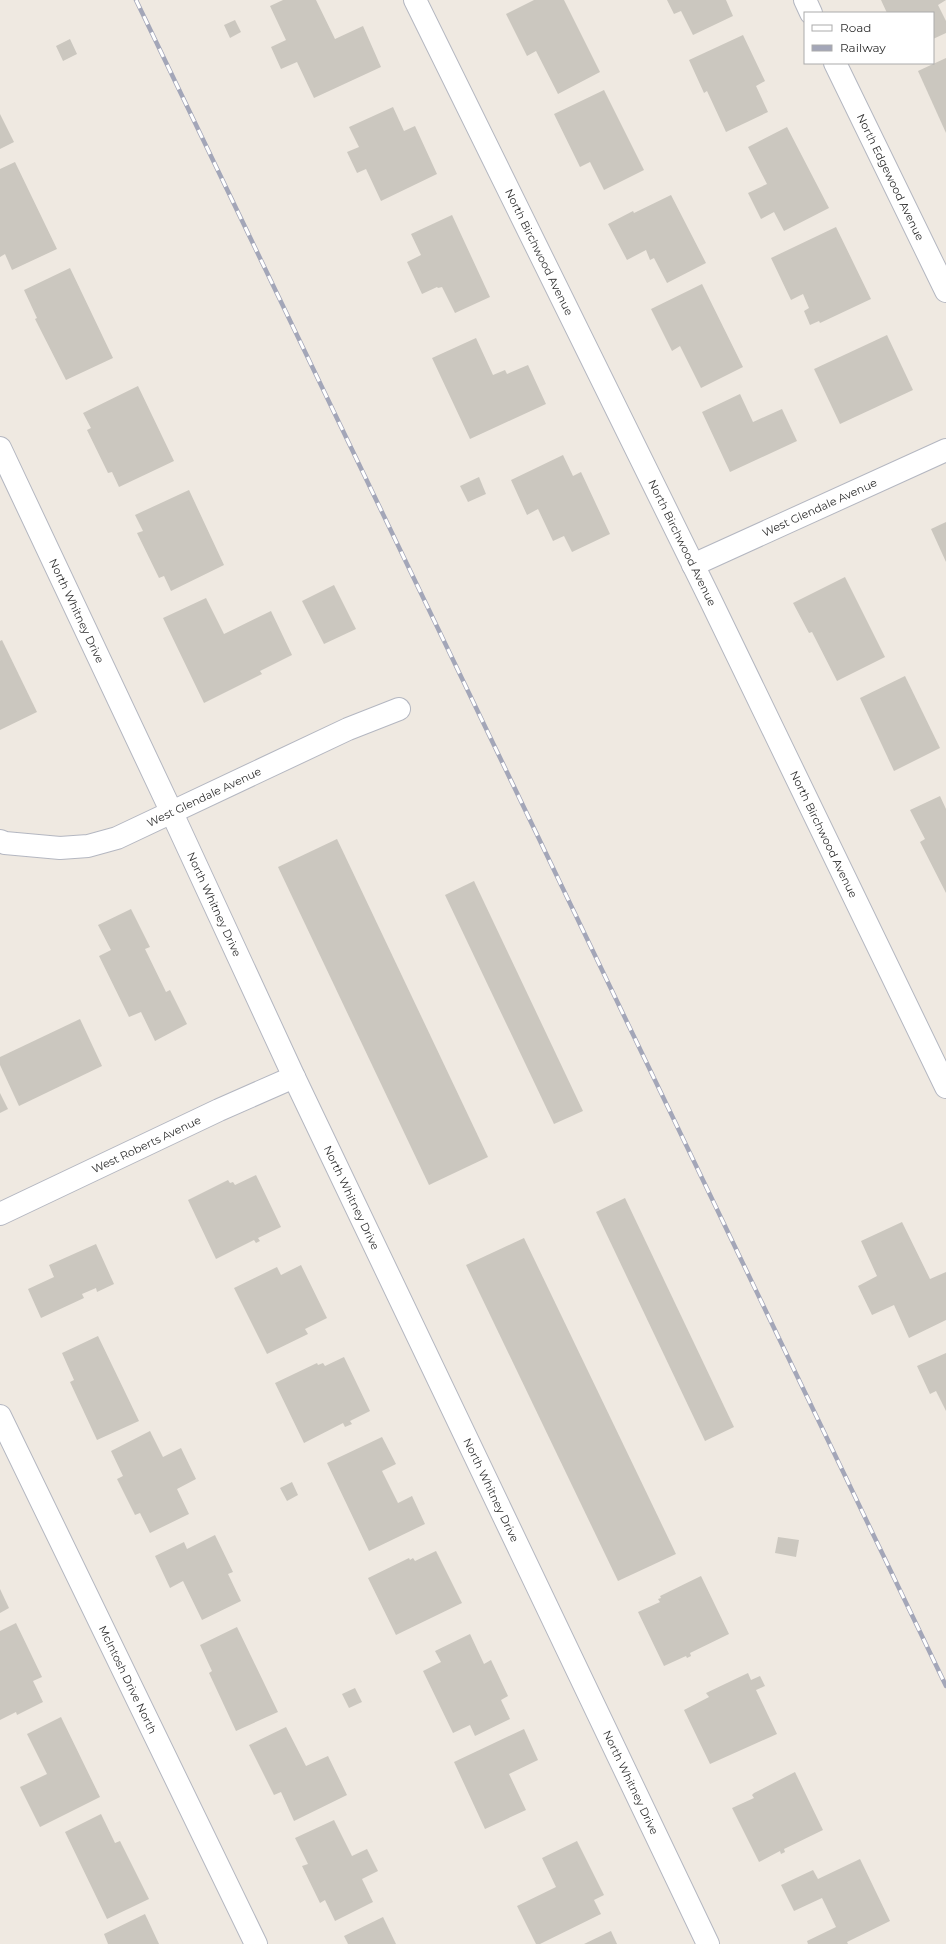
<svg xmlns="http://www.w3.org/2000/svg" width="946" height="1944" viewBox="0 0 946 1944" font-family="Montserrat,sans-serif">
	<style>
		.building { fill: #cbc7bf }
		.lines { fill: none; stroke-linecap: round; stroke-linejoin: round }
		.street-casing { stroke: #b4b7c1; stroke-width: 24 }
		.street { stroke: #fff; stroke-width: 22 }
		.rail-casing { stroke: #a3a6b8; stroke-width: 4.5 }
		.rail { stroke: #fff; stroke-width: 3; stroke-dasharray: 9; stroke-linecap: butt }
		.labels { text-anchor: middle; stroke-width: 4; stroke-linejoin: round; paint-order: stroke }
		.street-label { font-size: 11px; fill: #2e2e2e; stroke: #fff }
	</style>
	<rect width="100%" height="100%" fill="#efe9e1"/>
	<g class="building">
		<polygon points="283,0 316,0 335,39 363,26 381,67 314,98 297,62 281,69 271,47 286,40 270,6"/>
		<polygon points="534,0 564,0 600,72 558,94 536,51 527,56 506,14"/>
		<polygon points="667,0 726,0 733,16 693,35 681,11 674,14"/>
		<polygon points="881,0 946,0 938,5 946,21 946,33 933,39 933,13 887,13"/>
		<polygon points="235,20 241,32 230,38 224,25"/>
		<polygon points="743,35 765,81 756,86 768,112 726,132 707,91 704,93 689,60"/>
		<polygon points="70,39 77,54 63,61 56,46"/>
		<polygon points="946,58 946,133 918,71"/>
		<polygon points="604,90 644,170 604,190 590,162 580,167 554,114"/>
		<polygon points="393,107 404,131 415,126 437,174 381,201 366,169 357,173 347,152 359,147 349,127"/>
		<polygon points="0,114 14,142 0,149"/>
		<polygon points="787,127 829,208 784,231 774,212 761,219 748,193 767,184 748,147"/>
		<polygon points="15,162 57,249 12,270 5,254 0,257 0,169"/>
		<polygon points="671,195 706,263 667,283 654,258 650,260 646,250 627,260 608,224 633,211 634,213"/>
		<polygon points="452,215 490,297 455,313 442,287 438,288 437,287 422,294 407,262 421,255 411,234"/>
		<polygon points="836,227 871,299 820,323 819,321 810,325 804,311 809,308 803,294 791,300 771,258"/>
		<polygon points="70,268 113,358 66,380 35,319 37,318 24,290"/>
		<polygon points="702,284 743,367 701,388 680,346 672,351 651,309"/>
		<polygon points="887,335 913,390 840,424 814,369"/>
		<polygon points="476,338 493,375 505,370 507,374 528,365 546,404 470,439 432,358"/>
		<polygon points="138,386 174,461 119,487 112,472 108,473 87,430 91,428 83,413"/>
		<polygon points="740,394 753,422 782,409 797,441 730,472 702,412"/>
		<polygon points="563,455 573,476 581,472 610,534 572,552 564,536 553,541 538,509 527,515 511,480"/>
		<polygon points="479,477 486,494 468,502 460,486"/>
		<polygon points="189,490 224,565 171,591 164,576 159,578 137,533 143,531 135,515"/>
		<polygon points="946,522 946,562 931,529"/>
		<polygon points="845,577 885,657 837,681 812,632 809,633 793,603"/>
		<polygon points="334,585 356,629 324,644 302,601"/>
		<polygon points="206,598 224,634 271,611 292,655 260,671 262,674 204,703 163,618"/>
		<polygon points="2,640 37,712 0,730 0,641"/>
		<polygon points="905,676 940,748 894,771 860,698"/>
		<polygon points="940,796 946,809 946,893 920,842 925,839 910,810"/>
		<polygon points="337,839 488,1157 429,1185 278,867"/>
		<polygon points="474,881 583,1111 554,1124 445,895"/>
		<polygon points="131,909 150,947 145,949 166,992 170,990 187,1024 155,1041 141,1012 129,1017 99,956 111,950 98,925"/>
		<polygon points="80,1019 102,1066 19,1106 0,1065 0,1057"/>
		<polygon points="0,1093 8,1109 0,1113"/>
		<polygon points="256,1175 281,1227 258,1238 260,1241 256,1243 254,1240 216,1259 188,1200 228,1180 230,1183 233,1182 235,1185"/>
		<polygon points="625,1198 734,1427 705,1441 596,1212"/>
		<polygon points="902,1222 930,1279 946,1272 946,1320 909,1338 894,1305 872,1315 858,1286 877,1276 861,1241"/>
		<polygon points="524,1238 676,1554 618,1581 466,1265"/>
		<polygon points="96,1244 114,1284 97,1292 96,1288 82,1294 84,1298 41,1318 28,1289 54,1277 49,1265"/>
		<polygon points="301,1265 327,1318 305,1329 308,1334 267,1354 234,1288 277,1267 281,1275"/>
		<polygon points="98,1336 139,1421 97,1440 70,1382 74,1380 62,1353"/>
		<polygon points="946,1353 946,1411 936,1391 930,1394 917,1366"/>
		<polygon points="344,1357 370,1411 350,1421 352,1424 345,1427 343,1423 304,1443 275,1383 317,1363 318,1365 323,1363 325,1366"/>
		<polygon points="150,1431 163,1457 181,1448 196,1479 177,1489 189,1514 150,1533 140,1513 135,1515 117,1479 123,1476 111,1451"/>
		<polygon points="382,1437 396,1464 382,1471 398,1503 412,1496 425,1524 369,1551 327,1463"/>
		<polygon points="292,1482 298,1495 287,1501 280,1488"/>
		<polygon points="215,1535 233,1572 228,1574 241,1601 202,1620 183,1581 170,1588 155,1556 184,1542 187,1549"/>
		<polygon points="778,1537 799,1540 796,1557 775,1553"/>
		<polygon points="436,1551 462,1603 396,1635 368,1578 409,1558 410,1560 413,1558 415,1561"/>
		<polygon points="701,1576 729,1634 690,1653 691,1656 687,1658 686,1656 664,1666 638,1612 660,1602 658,1599 661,1598 660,1596"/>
		<polygon points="0,1589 9,1608 0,1613"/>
		<polygon points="16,1623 42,1677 33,1681 43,1702 17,1715 16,1712 0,1720 0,1631"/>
		<polygon points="237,1627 278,1712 236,1731 209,1673 212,1671 200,1645"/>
		<polygon points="470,1634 484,1664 491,1660 508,1696 501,1700 510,1719 475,1736 470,1725 453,1733 423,1671 441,1662 435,1651"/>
		<polygon points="748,1673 751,1680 760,1676 765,1686 756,1690 777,1734 710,1764 684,1710 709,1697 706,1693"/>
		<polygon points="355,1688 362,1702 349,1708 342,1694"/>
		<polygon points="61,1717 100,1797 40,1827 20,1787 47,1774 27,1734"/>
		<polygon points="286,1727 306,1766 328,1756 347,1795 294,1821 281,1792 274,1795 249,1745"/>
		<polygon points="524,1729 538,1760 509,1774 526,1810 485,1829 454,1762"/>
		<polygon points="795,1772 823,1830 784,1849 785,1852 781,1854 780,1851 759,1862 732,1808 754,1798 752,1795 754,1793"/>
		<polygon points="101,1814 115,1843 120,1841 149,1899 107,1919 65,1832"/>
		<polygon points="334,1820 352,1856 367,1849 378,1871 362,1879 373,1902 335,1921 325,1900 320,1903 302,1866 308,1864 295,1838"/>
		<polygon points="577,1841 604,1895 594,1900 601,1914 540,1944 536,1944 517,1906 556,1887 542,1858"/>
		<polygon points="860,1859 890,1921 847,1942 848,1944 808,1944 807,1941 836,1927 822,1898 794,1911 781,1885 813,1870 818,1879"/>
		<polygon points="145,1914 159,1944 108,1944 104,1934"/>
		<polygon points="383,1917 396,1944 348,1944 344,1936"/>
		<polygon points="611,1931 617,1944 584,1944"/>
	</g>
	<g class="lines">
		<g class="street-casing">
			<g id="street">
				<path id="s1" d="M 415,0 L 710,599 L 946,1087"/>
				<polyline points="805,0 811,13"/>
				<path id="s2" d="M 835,63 L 946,291"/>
				<path id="s3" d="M 0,448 L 172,813 L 294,1077 L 708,1944"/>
				<path id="s4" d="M 693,565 L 946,450"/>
				<path id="s5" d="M 0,841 L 5,843 L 60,848 L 88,846 L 117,838 L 348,729 L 399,709"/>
				<path id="s6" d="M 0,1214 L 219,1110 L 294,1077"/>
				<path id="s7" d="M 0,1416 L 256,1944"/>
			</g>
		</g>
		<use href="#street" class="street"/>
		<g class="rail-casing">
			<polyline id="rail" points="136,0 946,1686"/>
		</g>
		<use href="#rail" class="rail"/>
	</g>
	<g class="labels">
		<g class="street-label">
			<text dy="4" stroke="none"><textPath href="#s2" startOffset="127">North Edgewood Avenue</textPath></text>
			<text dy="4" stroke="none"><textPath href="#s1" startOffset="281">North Birchwood Avenue</textPath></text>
			<text dy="4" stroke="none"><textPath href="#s4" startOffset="139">West Glendale Avenue</textPath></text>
			<text dy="4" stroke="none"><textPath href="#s1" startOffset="605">North Birchwood Avenue</textPath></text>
			<text dy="4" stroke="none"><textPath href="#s3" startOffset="180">North Whitney Drive</textPath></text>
			<text dy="4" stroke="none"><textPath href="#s5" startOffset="215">West Glendale Avenue</textPath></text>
			<text dy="4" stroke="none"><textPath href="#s1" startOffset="929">North Birchwood Avenue</textPath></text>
			<text dy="4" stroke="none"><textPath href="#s3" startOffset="504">North Whitney Drive</textPath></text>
			<text dy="4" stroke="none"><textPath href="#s6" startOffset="162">West Roberts Avenue</textPath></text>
			<text dy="4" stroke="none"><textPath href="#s3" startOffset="828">North Whitney Drive</textPath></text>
			<text dy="4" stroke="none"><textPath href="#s3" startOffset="1152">North Whitney Drive</textPath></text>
			<text dy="4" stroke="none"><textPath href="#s7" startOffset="293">McIntosh Drive North</textPath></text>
			<text dy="4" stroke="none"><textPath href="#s3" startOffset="1476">North Whitney Drive</textPath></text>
		</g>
	</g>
	<rect x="804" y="12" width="130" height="52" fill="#ffffff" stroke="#ababab"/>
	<rect x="812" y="25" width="20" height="6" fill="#ffffff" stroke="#ababab"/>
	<text x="840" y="32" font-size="12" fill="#2e2e2e">Road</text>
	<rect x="812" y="45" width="20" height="6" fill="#a3a6b8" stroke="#ababab"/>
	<text x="840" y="52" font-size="12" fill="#2e2e2e">Railway</text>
</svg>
